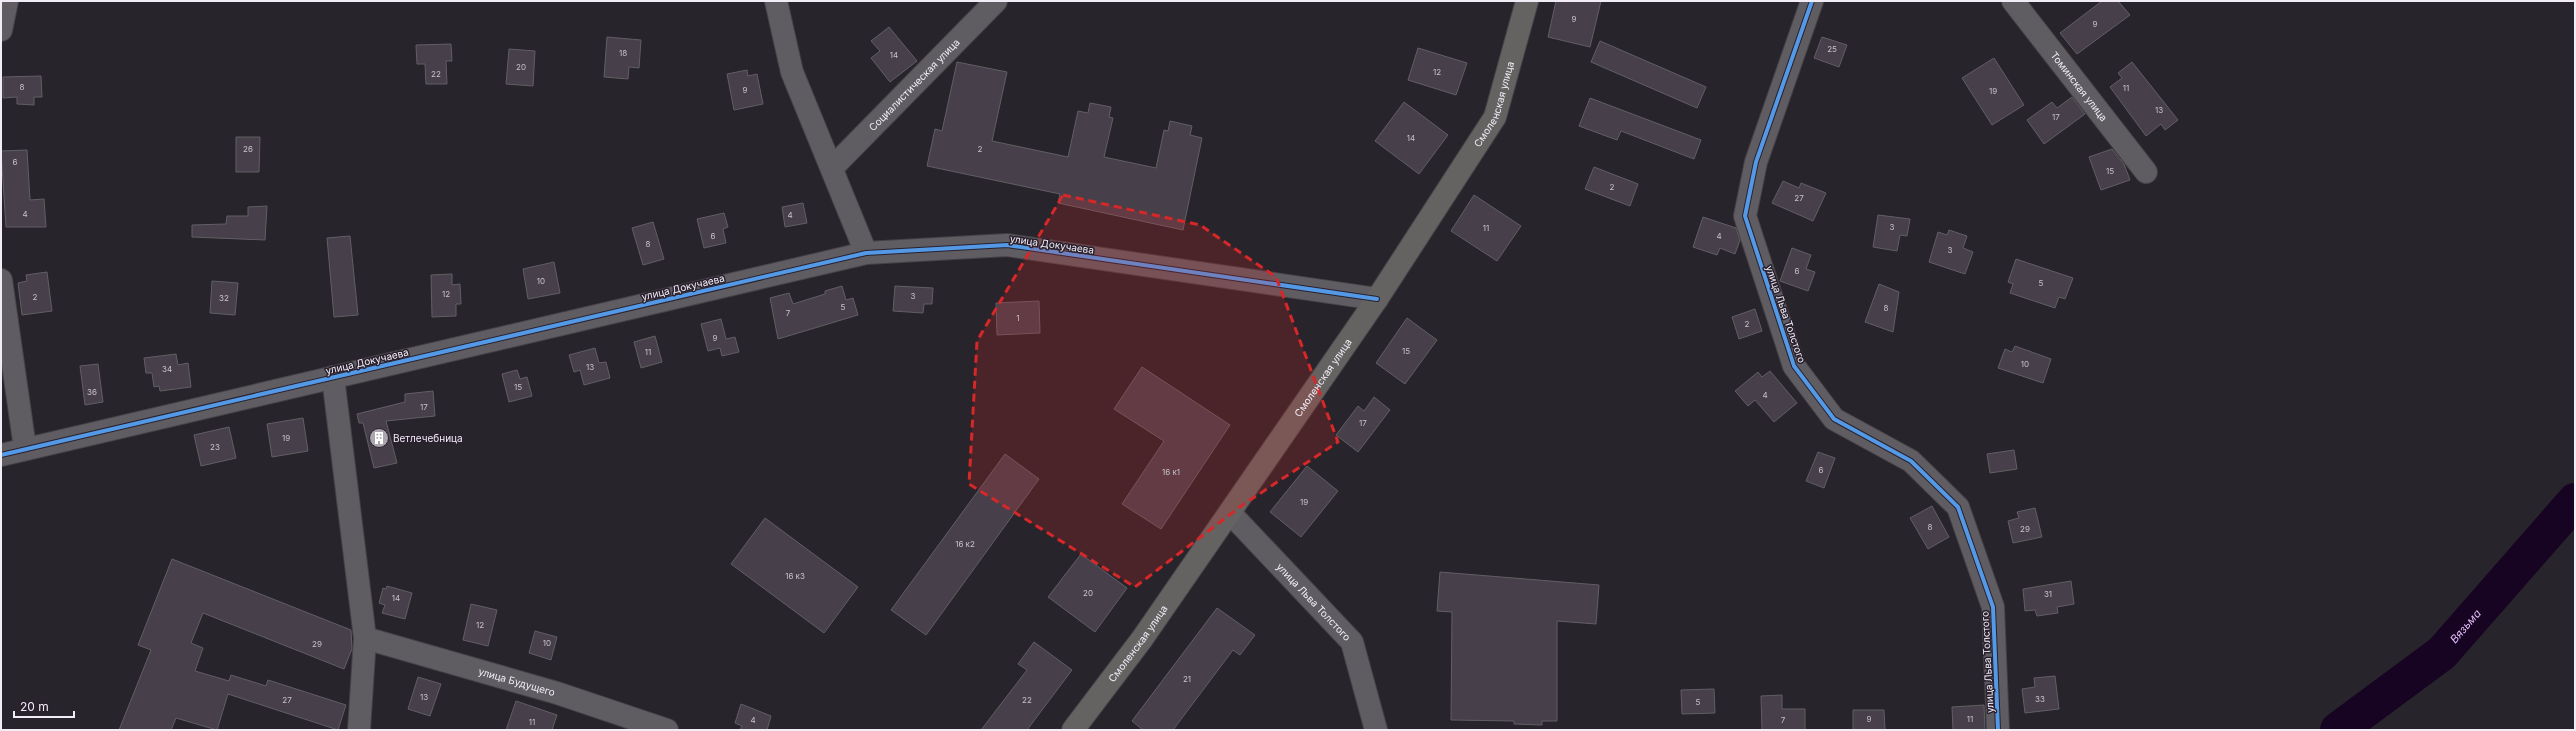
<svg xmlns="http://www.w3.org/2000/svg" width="2576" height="731" viewBox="0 0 2576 731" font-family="Inter,sans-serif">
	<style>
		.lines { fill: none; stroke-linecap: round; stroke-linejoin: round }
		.river { stroke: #170322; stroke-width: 36 }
		.building { fill: #47404b; stroke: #615e64 }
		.minor-casing { stroke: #464248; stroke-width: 24 }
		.major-casing { stroke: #464248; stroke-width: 24 }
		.minor { stroke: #5f5c62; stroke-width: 22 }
		.major { stroke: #656362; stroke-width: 22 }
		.cycleway-casing { stroke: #29212e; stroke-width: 6 }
		.cycleway { stroke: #5399e6; stroke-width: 4 }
		.marked { fill: #d62828; fill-opacity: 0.2; stroke: #d62828; stroke-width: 3; stroke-dasharray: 8 5; stroke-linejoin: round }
		.labels { text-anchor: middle; stroke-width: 3; stroke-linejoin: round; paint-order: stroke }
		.number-label { font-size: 8px; fill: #c6c1ca }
		.street-label { font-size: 10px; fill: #f1ecf5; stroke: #29212e }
		.poi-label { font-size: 10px; fill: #f1ecf5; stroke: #29212e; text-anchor: start }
		.water-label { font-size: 11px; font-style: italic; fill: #e0bdf6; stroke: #29212e }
	</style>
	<rect width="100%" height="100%" fill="#28242b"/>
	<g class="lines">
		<path class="river" id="s1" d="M 2338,730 L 2442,653 L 2575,501"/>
	</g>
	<g class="building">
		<polygon points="1556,1 1601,1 1590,47 1548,37"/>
		<polygon points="2102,1 2118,1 2130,15 2077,54 2060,33"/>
		<polygon points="889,27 917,61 890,82 871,58 880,51 871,41"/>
		<polygon points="607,37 641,40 639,68 629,67 628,79 604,77"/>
		<polygon points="1822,37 1847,45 1839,67 1814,58"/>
		<polygon points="1600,41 1706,87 1697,108 1591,62"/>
		<polygon points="451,44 452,61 446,61 447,84 426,84 425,64 417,64 416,45"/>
		<polygon points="1418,48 1467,63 1456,95 1408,80"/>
		<polygon points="509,49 535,51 533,86 506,84"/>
		<polygon points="1994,58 2024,105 1992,125 1962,78"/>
		<polygon points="957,62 1007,72 992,141 1068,157 1078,111 1088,113 1090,103 1111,107 1109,117 1113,118 1104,157 1156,168 1164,130 1168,131 1170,121 1192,126 1190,135 1202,138 1183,230 1058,203 1060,194 927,166 935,129 942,131"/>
		<polygon points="2132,62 2178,120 2165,130 2161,124 2146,136 2110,87 2122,78 2118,73"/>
		<polygon points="747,70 748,76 757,74 763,104 734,110 727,74"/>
		<polygon points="41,76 42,97 34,97 34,105 17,104 17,97 3,98 3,77"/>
		<polygon points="2072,97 2085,114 2044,144 2027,120 2052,102 2057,108"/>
		<polygon points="1590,98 1701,140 1694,159 1621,131 1617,140 1579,126"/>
		<polygon points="1404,102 1448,135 1419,174 1375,141"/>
		<polygon points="236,137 260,137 259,172 236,172"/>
		<polygon points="2112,149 2124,164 2130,180 2101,190 2089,157"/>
		<polygon points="27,150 30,200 44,199 46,227 6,227 1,151"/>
		<polygon points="1594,167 1638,184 1630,206 1585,189"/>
		<polygon points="1783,181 1799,188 1801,183 1826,193 1813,221 1772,203"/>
		<polygon points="1474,195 1521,226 1497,261 1451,231"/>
		<polygon points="803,203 807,223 785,227 782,207"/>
		<polygon points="267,206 265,240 192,237 192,225 226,224 227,216 248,216 248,207"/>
		<polygon points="724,213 728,227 723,229 726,243 704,248 697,219"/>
		<polygon points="1878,215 1910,219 1907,236 1900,235 1897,251 1873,247"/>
		<polygon points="1703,217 1736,228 1740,240 1735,254 1720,248 1717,255 1693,247"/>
		<polygon points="653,222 664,259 643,265 632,228"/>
		<polygon points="1949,230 1967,236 1963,248 1973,252 1965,274 1929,262 1938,232 1947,235"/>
		<polygon points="350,236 358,315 334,317 327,238"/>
		<polygon points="1792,248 1811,255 1806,269 1815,272 1808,291 1780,281"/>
		<polygon points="2016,259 2073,278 2065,299 2059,297 2055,308 2010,293 2013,284 2008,282"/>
		<polygon points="554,262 560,293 528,299 523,269"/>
		<polygon points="47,272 52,311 22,315 18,283 27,281 26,275"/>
		<polygon points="452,274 452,285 460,284 461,304 456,304 456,316 432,317 431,275"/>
		<polygon points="212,281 238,283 235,315 210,313"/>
		<polygon points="1879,284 1899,292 1893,332 1865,322"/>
		<polygon points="842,286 846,300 853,298 858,315 778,339 770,298 789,293 793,304 825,294 825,291"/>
		<polygon points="895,286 933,288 932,304 924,304 923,313 893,311"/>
		<polygon points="1039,301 1040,333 997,335 996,303"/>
		<polygon points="1755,309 1762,331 1739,339 1732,317"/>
		<polygon points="1407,318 1437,340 1405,384 1376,363"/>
		<polygon points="721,319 726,339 735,337 739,352 722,356 720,348 708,351 701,324"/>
		<polygon points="655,336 662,362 641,368 634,342"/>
		<polygon points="2015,346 2051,359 2043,383 1998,368 2005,349 2012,352"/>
		<polygon points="595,348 599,363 606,362 610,378 584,385 580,370 574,372 569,355"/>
		<polygon points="176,354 178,365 188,363 191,387 160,391 159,386 154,387 152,373 146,373 144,358"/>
		<polygon points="98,364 103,402 85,405 80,366"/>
		<polygon points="1142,367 1230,425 1161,529 1122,504 1164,441 1114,409"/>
		<polygon points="517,370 520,379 527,377 532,396 509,402 502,374"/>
		<polygon points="1770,371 1797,403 1774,422 1755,400 1748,406 1735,391 1758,372 1762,377"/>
		<polygon points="433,391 435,416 386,421 397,463 374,468 363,423 359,423 357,414 405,402 405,394"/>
		<polygon points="1374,397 1390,410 1358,452 1336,435 1358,406 1364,411"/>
		<polygon points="303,418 308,451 272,457 267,424"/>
		<polygon points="229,427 236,458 201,466 194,435"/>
		<polygon points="2014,450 2017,469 1990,473 1987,454"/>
		<polygon points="1818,452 1835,458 1824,488 1806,481"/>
		<polygon points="1005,454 1039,479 926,635 891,610"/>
		<polygon points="1307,466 1338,491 1301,537 1270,512"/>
		<polygon points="1932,506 1949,537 1928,549 1910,518"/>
		<polygon points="2035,508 2042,537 2013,543 2008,521 2019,518 2017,512"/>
		<polygon points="765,518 858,587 824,633 731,564"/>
		<polygon points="1081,554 1127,588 1095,632 1048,597"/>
		<polygon points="172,559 351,630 352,649 344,669 203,613 191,643 203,648 195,671 229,681 231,675 266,686 268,680 346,705 338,730 228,694 217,730 176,718 171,730 119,730 151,650 138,645"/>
		<polygon points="1440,572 1599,585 1596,624 1557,621 1557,721 1542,721 1542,725 1514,724 1514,721 1451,720 1452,612 1437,611"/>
		<polygon points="2071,581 2074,604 2057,607 2058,613 2037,616 2035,610 2025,611 2023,589"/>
		<polygon points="387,586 412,593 405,619 382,613 385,605 379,603 383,588 386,589"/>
		<polygon points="471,604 497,610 488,646 463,640"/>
		<polygon points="1217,608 1255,635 1240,655 1233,650 1173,730 1143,730 1132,721"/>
		<polygon points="535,631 557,637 551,660 529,653"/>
		<polygon points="1034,642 1072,670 1027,730 981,730 1027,670 1018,664"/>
		<polygon points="2055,676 2059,709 2025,713 2022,689 2035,687 2034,678"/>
		<polygon points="418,677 441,684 430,716 408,709"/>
		<polygon points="1714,689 1715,713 1682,714 1681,690"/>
		<polygon points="1782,695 1782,709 1805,709 1805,730 1762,730 1761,696"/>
		<polygon points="516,701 557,715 552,730 506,730"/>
		<polygon points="741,704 771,716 767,730 740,730 742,726 735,723"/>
		<polygon points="1984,705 1985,730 1953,730 1952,707"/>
		<polygon points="1853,710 1884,710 1885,730 1853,730"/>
	</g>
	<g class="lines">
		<g class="minor-casing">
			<g id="minor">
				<polyline points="776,1 792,72 866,253"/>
				<polyline points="1812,1 1756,162 1745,216 1794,366 1834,419 1911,461 1958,507 1993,607 1998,730"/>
				<path id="s2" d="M 2013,1 L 2146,172"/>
				<polyline points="1,30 7,1"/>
				<path id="s3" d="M 832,168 L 996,1"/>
				<polyline points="1,280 25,448"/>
				<polyline points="333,377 365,638 359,730"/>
				<polyline points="1,455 866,253 1007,245 1377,299"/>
				<path id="s4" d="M 1230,513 L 1352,642 L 1376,730"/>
				<path id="s5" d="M 365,638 L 557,693 L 667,730"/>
			</g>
		</g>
		<g class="major-casing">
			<g id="major">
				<path id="s6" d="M 1073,730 L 1142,639 L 1377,299 L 1495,117 L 1527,1"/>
			</g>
		</g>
		<use href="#minor" class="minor"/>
		<use href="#major" class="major"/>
		<g class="cycleway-casing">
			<g id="cycleway">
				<polyline points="1812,1 1756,162 1745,216 1794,366 1834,419 1911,461 1958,507 1993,607 1998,730"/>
				<polyline points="1,455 866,253 1007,245 1377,299"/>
			</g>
		</g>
		<use href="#cycleway" class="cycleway"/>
	</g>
	<path class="marked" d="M 1063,195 L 1200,225 L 1276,277 L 1338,442 L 1244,504 L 1135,587 L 969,484 L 977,341 Z"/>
	<defs>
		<g id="building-disc" transform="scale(1)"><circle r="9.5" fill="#aba6ae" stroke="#29212e"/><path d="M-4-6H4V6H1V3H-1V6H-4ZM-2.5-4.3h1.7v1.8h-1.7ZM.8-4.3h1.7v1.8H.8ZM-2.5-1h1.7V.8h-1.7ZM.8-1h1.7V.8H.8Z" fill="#fff"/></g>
	</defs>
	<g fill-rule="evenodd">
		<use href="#building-disc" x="379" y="438"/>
	</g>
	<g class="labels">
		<g class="number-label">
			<text x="1574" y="22">9</text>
			<text x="2095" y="27">9</text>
			<text x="1832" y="52">25</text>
			<text x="623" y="56">18</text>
			<text x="894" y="58">14</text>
			<text x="521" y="70">20</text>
			<text x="1437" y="75">12</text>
			<text x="436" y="77">22</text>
			<text x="22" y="90">8</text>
			<text x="2126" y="91">11</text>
			<text x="745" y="93">9</text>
			<text x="1993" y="94">19</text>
			<text x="2159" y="113">13</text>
			<text x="2056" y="120">17</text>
			<text x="1411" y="141">14</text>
			<text x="248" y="152">26</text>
			<text x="980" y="152">2</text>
			<text x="15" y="165">6</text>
			<text x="2110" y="174">15</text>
			<text x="1612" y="190">2</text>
			<text x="1799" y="201">27</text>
			<text x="25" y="217">4</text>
			<text x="790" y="218">4</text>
			<text x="1892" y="230">3</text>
			<text x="1486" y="231">11</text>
			<text x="713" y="239">6</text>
			<text x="1719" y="239">4</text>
			<text x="648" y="247">8</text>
			<text x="1950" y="253">3</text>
			<text x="1797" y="274">6</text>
			<text x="541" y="284">10</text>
			<text x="2041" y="286">5</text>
			<text x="446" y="297">12</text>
			<text x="913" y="299">3</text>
			<text x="35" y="300">2</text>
			<text x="224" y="301">32</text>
			<text x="843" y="310">5</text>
			<text x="1886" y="311">8</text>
			<text x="788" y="316">7</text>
			<text x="1018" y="321">1</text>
			<text x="1747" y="327">2</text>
			<text x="715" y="341">9</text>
			<text x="1406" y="354">15</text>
			<text x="648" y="355">11</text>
			<text x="2025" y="367">10</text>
			<text x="590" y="370">13</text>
			<text x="167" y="372">34</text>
			<text x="518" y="390">15</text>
			<text x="92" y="395">36</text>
			<text x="1765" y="398">4</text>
			<text x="424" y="410">17</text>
			<text x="1363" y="426">17</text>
			<text x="286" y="441">19</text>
			<text x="215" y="450">23</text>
			<text x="1821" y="473">6</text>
			<text x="1171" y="475">16 к1</text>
			<text x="1304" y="505">19</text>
			<text x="1930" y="530">8</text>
			<text x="2025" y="532">29</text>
			<text x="965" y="547">16 к2</text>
			<text x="795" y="579">16 к3</text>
			<text x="1088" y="596">20</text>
			<text x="2048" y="597">31</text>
			<text x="396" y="601">14</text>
			<text x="480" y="628">12</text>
			<text x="547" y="646">10</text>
			<text x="317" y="647">29</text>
			<text x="1187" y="682">21</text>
			<text x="424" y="700">13</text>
			<text x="2040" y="702">33</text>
			<text x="287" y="703">27</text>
			<text x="1027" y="703">22</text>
			<text x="1698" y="705">5</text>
			<text x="1869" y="722">9</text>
			<text x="1970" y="722">11</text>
			<text x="753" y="723">4</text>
			<text x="1783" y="723">7</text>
			<text x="532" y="725">11</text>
		</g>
		<g class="street-label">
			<text dy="4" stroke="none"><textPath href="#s3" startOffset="117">Социалистическая улица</textPath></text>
			<text dy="4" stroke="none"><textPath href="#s2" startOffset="108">Томинская улица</textPath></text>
			<text dy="4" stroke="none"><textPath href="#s6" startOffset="756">Смоленская улица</textPath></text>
			<text transform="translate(1052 244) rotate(8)" y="4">улица Докучаева</text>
			<text transform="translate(683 287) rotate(-13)" y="4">улица Докучаева</text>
			<text transform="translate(1786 314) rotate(71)" y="4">улица Льва Толстого</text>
			<text transform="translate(367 361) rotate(-13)" y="4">улица Докучаева</text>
			<text dy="4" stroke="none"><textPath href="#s6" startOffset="432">Смоленская улица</textPath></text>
			<text dy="4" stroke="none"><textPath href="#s4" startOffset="122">улица Льва Толстого</textPath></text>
			<text dy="4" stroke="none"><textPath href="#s6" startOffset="108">Смоленская улица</textPath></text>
			<text transform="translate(1987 662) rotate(-93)" y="4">улица Льва Толстого</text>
			<text dy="4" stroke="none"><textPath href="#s5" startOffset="158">улица Будущего</textPath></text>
		</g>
		<g class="poi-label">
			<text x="393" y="442">Ветлечебница</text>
		</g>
		<g class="water-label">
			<text dy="4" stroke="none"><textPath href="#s1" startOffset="165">Вязьма</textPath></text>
		</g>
	</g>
	<rect width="2576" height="731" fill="none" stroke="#f1ecf5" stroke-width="4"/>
	<path d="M14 711v6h60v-6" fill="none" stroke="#f1ecf5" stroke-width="2"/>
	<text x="20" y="711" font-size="12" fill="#f1ecf5" stroke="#29212e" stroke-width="3" paint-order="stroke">20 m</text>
</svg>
